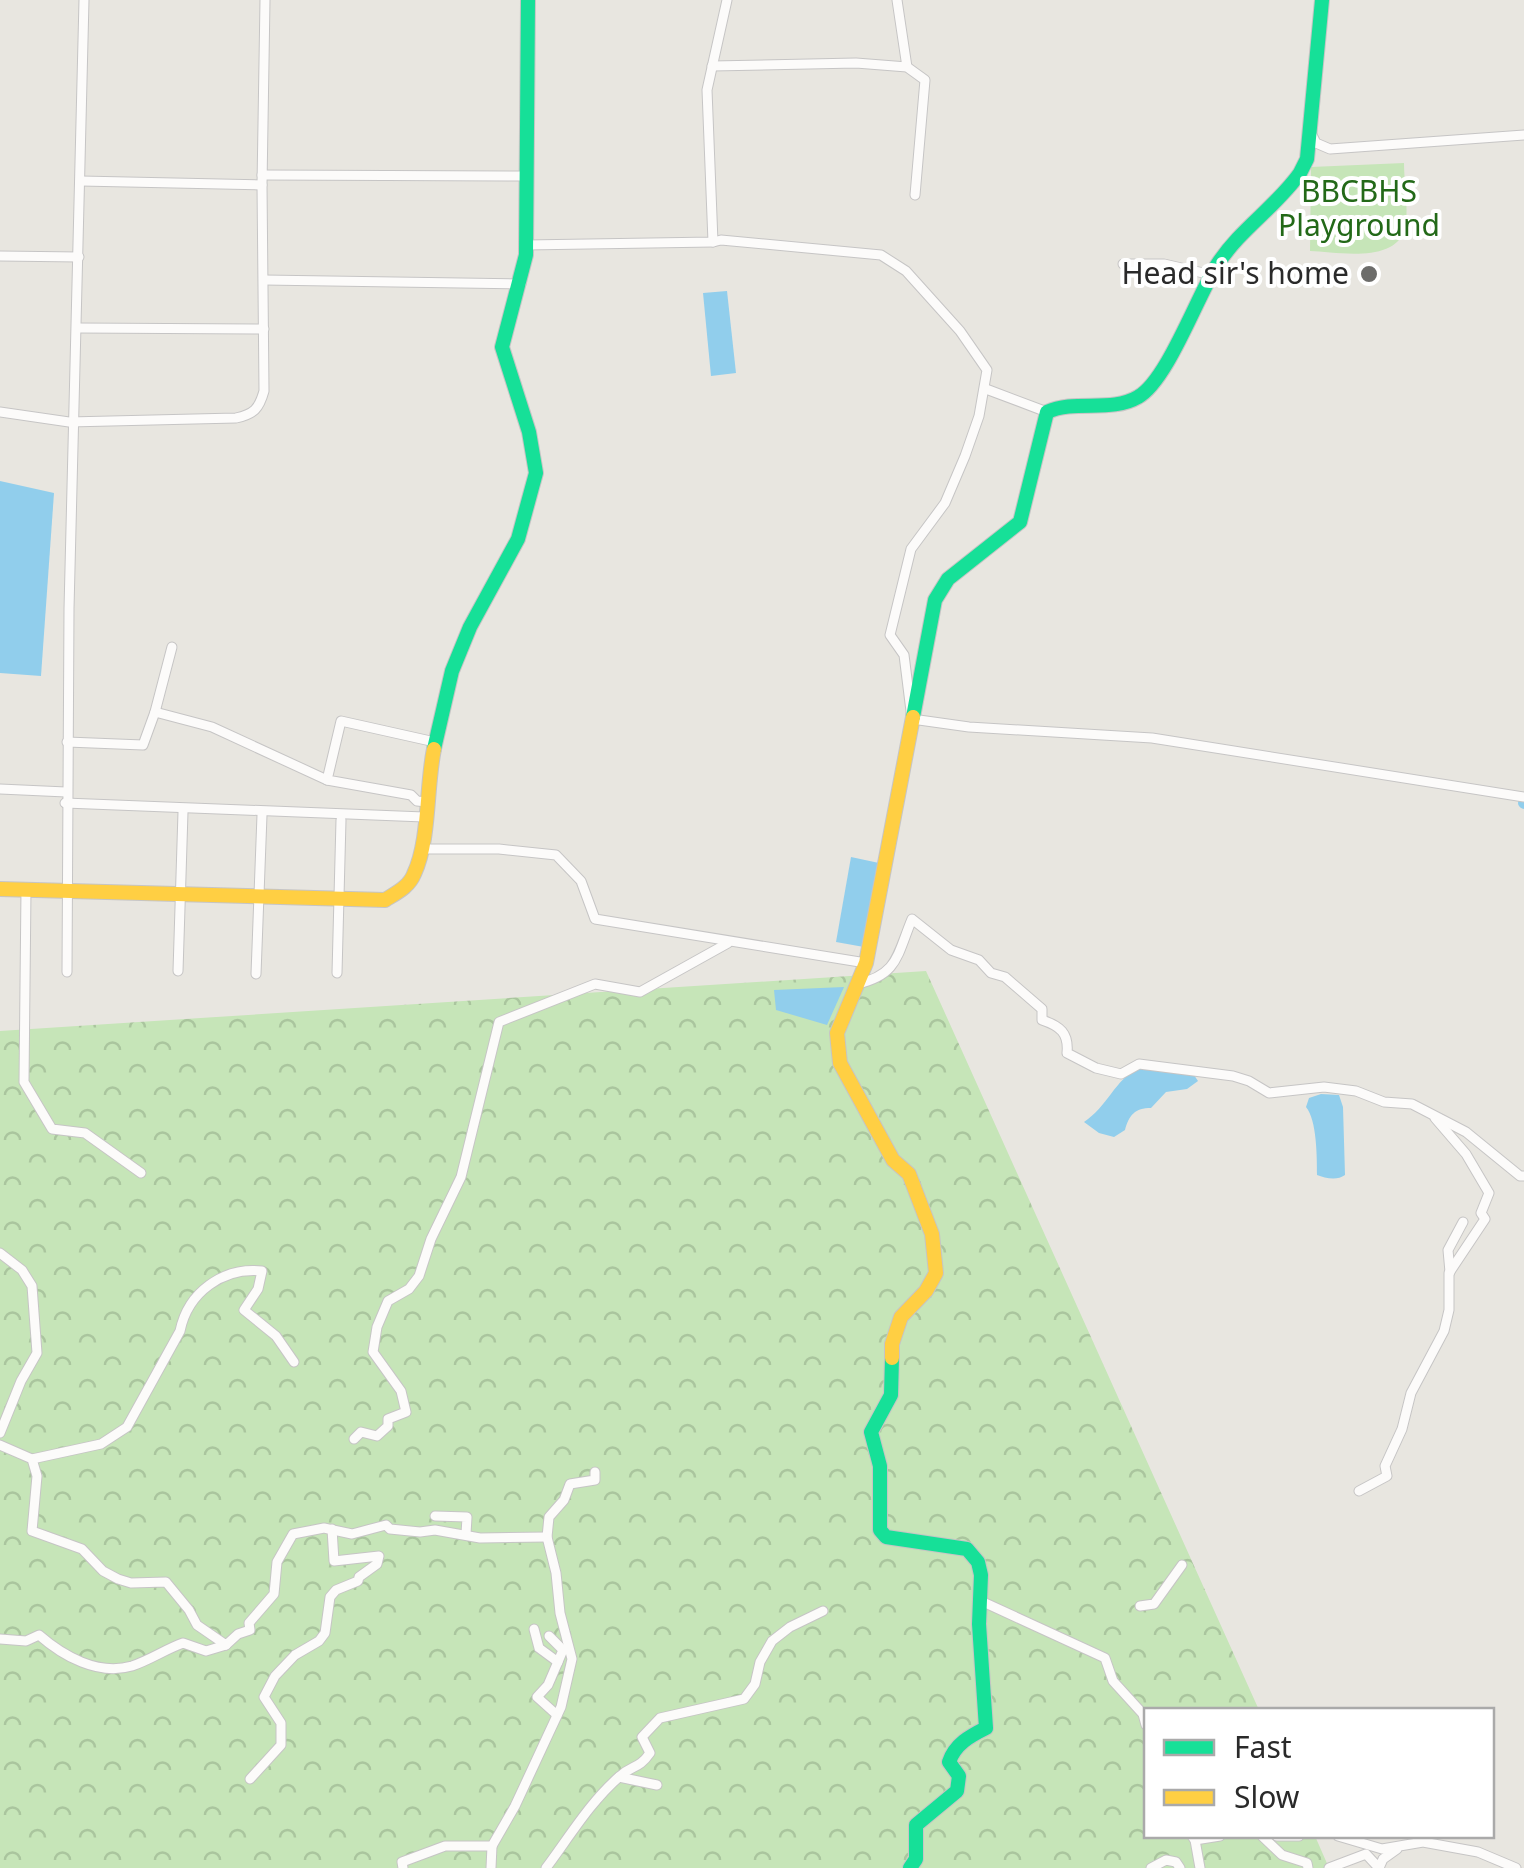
<svg xmlns="http://www.w3.org/2000/svg" width="1524" height="1868" viewBox="0 0 1524 1868" font-family="'Noto Sans',sans-serif">
	<style>
		.forest { fill: url(#forest-crowns) }
		.park { fill: #c6e5b8 }
		.water { fill: #91ceec }
		.lines { fill: none; stroke-linecap: round; stroke-linejoin: round }
		.canal { stroke: #91ceec; stroke-width: 10 }
		.street-casing { stroke: #c6c5c5; stroke-width: 11 }
		.fast-casing { stroke: #c6c5c5; stroke-width: 16 }
		.slow-casing { stroke: #c6c5c5; stroke-width: 16 }
		.street { stroke: #fcfbfa; stroke-width: 9 }
		.fast { stroke: #16e098; stroke-width: 14 }
		.slow { stroke: #ffcf43; stroke-width: 14 }
		.poi-dot { fill: #6c6c6a; stroke: #fff; stroke-width: 4 }
		.labels { text-anchor: middle; stroke-width: 8; stroke-linejoin: round; paint-order: stroke }
		.park-label { font-size: 30px; fill: #236918; stroke: #fff }
		.poi-label { font-size: 30px; fill: #2a2a2a; stroke: #fff; text-anchor: end }
	</style>
	<defs>
		<pattern id="forest-crowns" width="20" height="18" patternUnits="userSpaceOnUse" patternTransform="scale(2.5)"><rect width="20" height="18" fill="#c6e5b8"/><path d="M2 6a3 3 0 1 1 6 0M12 15a3 3 0 1 1 6 0" fill="none" stroke="#aac59e"/></pattern>
	</defs>
	<rect width="100%" height="100%" fill="#e8e6e0"/>
	<polygon class="forest" points="926,971 1259,1710 1146,1710 1146,1836 1315,1836 1329,1868 0,1868 0,1031"/>
	<path class="park" d="M 1404,163 C 1404,183 1409,209 1405,228 C 1396,264 1337,252 1310,251 L 1311,167 Z"/>
	<g class="water">
		<polygon points="727,291 736,373 711,376 703,293"/>
		<polygon points="0,481 54,493 41,676 0,673"/>
		<polygon points="851,857 879,863 864,947 836,942"/>
		<polygon points="844,987 827,1025 776,1010 774,990"/>
		<path d="M 1138,1068 L 1194,1075 L 1198,1081 L 1187,1089 L 1166,1092 L 1151,1108 C 1135,1108 1129,1115 1125,1130 L 1114,1137 L 1099,1133 L 1084,1122 C 1107,1107 1115,1080 1138,1068 Z"/>
		<path d="M 1321,1094 L 1339,1095 L 1343,1107 L 1345,1175 C 1337,1181 1325,1178 1317,1175 C 1317,1158 1317,1120 1306,1107 L 1309,1098 Z"/>
	</g>
	<g class="lines">
		<polyline class="canal" points="1523,803 1524,804"/>
		<g class="street-casing">
			<g id="street">
				<polyline points="897,0 907,67"/>
				<polyline points="712,66 856,63 907,67 925,80 915,195"/>
				<polyline points="1311,133 1316,143 1330,149 1524,135"/>
				<polyline points="262,175 528,176"/>
				<polyline points="81,181 262,185"/>
				<polyline points="713,242 721,240 881,255 906,271 960,331 987,370 979,416 965,456 945,503 911,549 890,635 904,655 912,719 969,727 1152,738 1524,797"/>
				<polyline points="526,245 713,242 707,90 727,0"/>
				<polyline points="0,256 79,257"/>
				<polyline points="1123,264 1164,264 1212,275"/>
				<polyline points="264,280 521,284"/>
				<polyline points="77,328 264,329"/>
				<polyline points="986,389 1047,412"/>
				<path d="M 0,412 L 69,422 L 236,418 C 254,414 259,409 264,391 L 262,185 L 265,0"/>
				<polyline points="155,712 212,727 327,780"/>
				<polyline points="67,742 143,745 155,712 172,647"/>
				<polyline points="0,789 66,792"/>
				<polyline points="427,802 417,801 411,795 327,780 341,721 435,742"/>
				<polyline points="65,803 424,817"/>
				<polyline points="421,849 499,849 556,855 581,881 595,919 866,963"/>
				<polyline points="26,890 24,1082 52,1129 85,1133 141,1173"/>
				<polyline points="178,971 183,812"/>
				<polyline points="67,972 69,609 84,0"/>
				<polyline points="337,973 341,820"/>
				<polyline points="256,974 262,815"/>
				<path d="M 857,984 C 898,975 897,955 912,919 L 951,950 L 979,960 L 991,973 L 1005,977 L 1042,1009 L 1042,1020 C 1060,1026 1069,1033 1067,1053 L 1096,1068 L 1121,1074 L 1139,1064 L 1233,1076 L 1249,1081 L 1269,1093 L 1324,1087 L 1356,1091 L 1384,1102 L 1412,1104 L 1466,1132 L 1520,1176 L 1524,1176"/>
				<polyline points="0,1253 22,1270 32,1286 37,1353 21,1381 0,1433"/>
				<polyline points="1450,1272 1448,1250 1463,1222"/>
				<polyline points="354,1439 361,1432 377,1436 388,1426 388,1419 406,1412 401,1391 373,1352 377,1327 388,1301 409,1289 419,1276 431,1239 461,1177 499,1022 595,984 640,992 728,943"/>
				<polyline points="0,1445 32,1459 37,1476 32,1531 82,1549 103,1571 118,1579 131,1583 166,1582 189,1610 197,1625 226,1645 238,1634 250,1630 249,1623 274,1594 277,1562 293,1534 324,1528 352,1534 386,1525 390,1529 420,1532 435,1530 480,1538 547,1537"/>
				<path d="M 32,1459 L 101,1444 L 127,1427 L 180,1331 C 188,1292 223,1267 262,1271 L 258,1289 L 244,1310 L 276,1336 L 294,1362"/>
				<polyline points="1359,1491 1387,1476 1385,1466 1402,1429 1411,1393 1444,1331 1449,1310 1449,1273 1485,1219 1481,1213 1489,1193 1466,1154 1435,1118"/>
				<polyline points="435,1516 467,1517 466,1534"/>
				<polyline points="981,1601 1105,1658 1113,1681 1143,1714 1146,1725"/>
				<polyline points="1140,1606 1154,1604 1182,1565"/>
				<polyline points="534,1629 539,1648 558,1662"/>
				<polyline points="549,1636 563,1650 548,1685 537,1697 557,1715"/>
				<path d="M 0,1639 L 26,1641 L 39,1635 C 63,1656 98,1676 132,1666 C 150,1660 166,1649 183,1643 L 206,1651 L 226,1645"/>
				<polyline points="619,1777 657,1785"/>
				<polyline points="250,1779 281,1745 281,1723 264,1697 275,1676 295,1655 319,1641 325,1633 330,1597 336,1590 358,1581 359,1577 377,1564 379,1556 334,1561 332,1529"/>
				<polyline points="1192,1836 1195,1840 1220,1836"/>
				<polyline points="1262,1836 1282,1855 1307,1863 1308,1868"/>
				<polyline points="1277,1836 1299,1836"/>
				<polyline points="1338,1836 1382,1849 1423,1842 1478,1852 1516,1868"/>
				<polyline points="1195,1840 1200,1868"/>
				<polyline points="403,1868 402,1862 445,1846 492,1846 515,1806 561,1707 572,1659 560,1613 556,1573 547,1537 549,1517 564,1500 570,1484 595,1480 595,1472"/>
				<polyline points="491,1868 492,1846"/>
				<path d="M 546,1868 C 570,1836 590,1802 620,1776 C 632,1765 639,1769 650,1753 L 642,1737 L 660,1718 L 744,1699 L 755,1684 L 760,1662 L 772,1641 L 790,1627 L 823,1611"/>
				<polyline points="1151,1868 1166,1860 1176,1862 1180,1868"/>
				<polyline points="1329,1868 1366,1854 1379,1868 1383,1859 1397,1849"/>
			</g>
		</g>
		<g class="fast-casing">
			<g id="fast">
				<path d="M 913,717 L 935,600 L 948,579 L 1020,522 L 1047,412 C 1076,399 1111,413 1138,397 C 1167,381 1197,297 1217,265 C 1240,229 1276,207 1300,173 L 1307,159 L 1322,0"/>
				<polyline points="434,749 452,671 470,627 518,539 536,473 529,432 502,347 526,255 528,0"/>
				<path d="M 892,1358 L 891,1395 L 871,1432 L 880,1466 L 880,1530 L 886,1537 L 967,1549 L 978,1562 L 981,1575 L 979,1624 L 986,1728 C 970,1736 955,1744 949,1762 L 959,1776 L 957,1791 L 916,1825 L 916,1859 L 910,1868"/>
			</g>
		</g>
		<g class="slow-casing">
			<g id="slow">
				<path d="M 0,889 L 385,900 C 396,893 409,887 414,874 C 430,840 426,787 434,749"/>
				<polyline points="892,1358 892,1344 901,1317 926,1291 936,1273 932,1234 909,1174 893,1160 840,1063 837,1033 866,963 913,717"/>
			</g>
		</g>
		<use href="#street" class="street"/>
		<use href="#fast" class="fast"/>
		<use href="#slow" class="slow"/>
	</g>
	<circle class="poi-dot" cx="1369" cy="274" r="10"/>
	<g class="labels">
		<g class="park-label">
			<text x="1359" y="202">BBCBHS<tspan x="1359" dy="34">Playground</tspan></text>
		</g>
		<g class="poi-label">
			<text x="1349" y="284">Head sir's home</text>
		</g>
	</g>
	<rect x="1144" y="1708" width="350" height="130" fill="#ffffff" stroke="#aaaaaa" stroke-width="2.5"/>
	<rect x="1164" y="1740" width="50" height="15" fill="#16e098" stroke="#aaaaaa" stroke-width="2.5"/>
	<text x="1234" y="1758" font-size="30" fill="#2a2a2a">Fast</text>
	<rect x="1164" y="1790" width="50" height="15" fill="#ffcf43" stroke="#aaaaaa" stroke-width="2.5"/>
	<text x="1234" y="1808" font-size="30" fill="#2a2a2a">Slow</text>
</svg>
